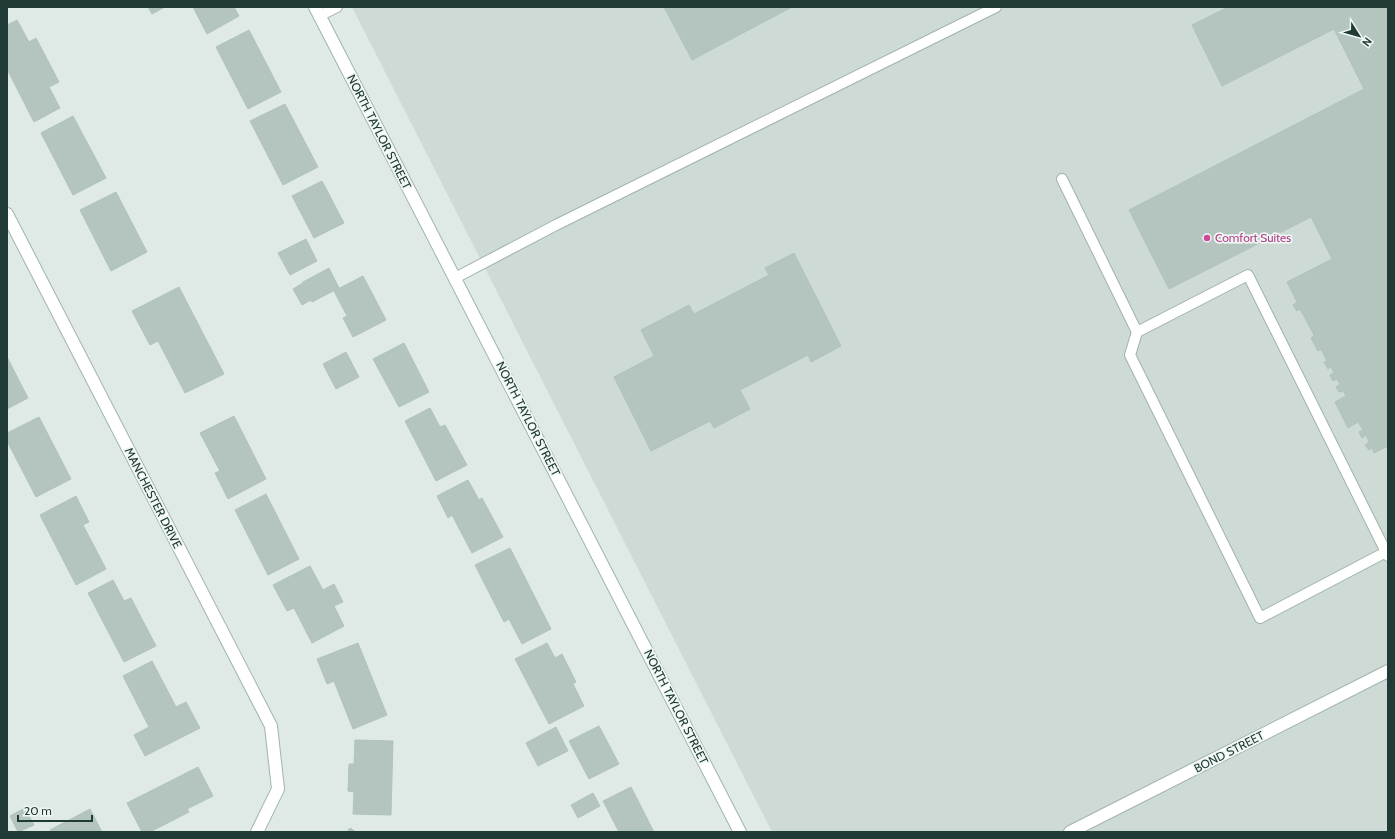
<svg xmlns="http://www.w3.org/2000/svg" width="1395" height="839" viewBox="0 0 1395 839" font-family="Cabin,sans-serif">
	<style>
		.built { fill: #cddad5 }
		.building { fill: #b4c5bf; stroke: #b1c3be }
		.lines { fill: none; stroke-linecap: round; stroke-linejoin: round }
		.service-casing { stroke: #a2b2ae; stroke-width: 12 }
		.minor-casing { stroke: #a2b2ae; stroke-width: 14 }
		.service { stroke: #fff; stroke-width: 10 }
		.minor { stroke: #fff; stroke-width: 12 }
		.hotel-dot { fill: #d1479c; stroke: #eff7f4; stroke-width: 1.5 }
		.labels { text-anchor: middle; stroke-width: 3.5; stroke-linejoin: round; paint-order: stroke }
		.street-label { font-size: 12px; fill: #203a36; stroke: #eff7f4 }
		.hotel-label { font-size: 12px; fill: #b23c85; stroke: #eff7f4; text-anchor: start }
	</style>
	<rect width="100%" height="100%" fill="#dfeae6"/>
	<polygon class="built" points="352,7 1388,7 1388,832 772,832"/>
	<g class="building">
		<polygon points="148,7 165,7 152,14"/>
		<polygon points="193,7 234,7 239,16 207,34"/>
		<polygon points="664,7 792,7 692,60"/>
		<polygon points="1228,7 1255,7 1255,8 1258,7 1388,7 1388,446 1374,453 1372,448 1369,450 1365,445 1369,442 1366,435 1362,438 1359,432 1363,430 1358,422 1348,428 1335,402 1346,396 1343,391 1339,392 1336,387 1340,384 1337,379 1333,381 1330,375 1334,373 1331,367 1328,369 1324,362 1327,361 1321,349 1318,351 1311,338 1314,335 1300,309 1297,311 1293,305 1297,302 1287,282 1332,259 1311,217 1169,289 1129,210 1364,89 1334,29 1222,86 1192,25"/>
		<polygon points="17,20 29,42 36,38 59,82 49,87 60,108 34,122 7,69 7,25"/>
		<polygon points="249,30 281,92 248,109 216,47"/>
		<polygon points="285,104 318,167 283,185 250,121"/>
		<polygon points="73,116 106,178 73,195 41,133"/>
		<polygon points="322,181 344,223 314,238 292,196"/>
		<polygon points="116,192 147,252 111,271 80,210"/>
		<polygon points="306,239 317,261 290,275 278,253"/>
		<polygon points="794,253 841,346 811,362 808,355 740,390 750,409 714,428 710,421 651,451 614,377 654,356 641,330 689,305 694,314 769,275 765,268"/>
		<polygon points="329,268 339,288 312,302 311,300 302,305 293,289 303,283 303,282"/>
		<polygon points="363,276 386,320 353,337 343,318 347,316 334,291"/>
		<polygon points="179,287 224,374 185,393 158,341 150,345 132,311"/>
		<polygon points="404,343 429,392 399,407 373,359"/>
		<polygon points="346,352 359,377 336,389 323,364"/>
		<polygon points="7,357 28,398 7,409"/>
		<polygon points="430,408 440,427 445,425 467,465 436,481 405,421"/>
		<polygon points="234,416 266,479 228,499 215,473 220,471 200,433"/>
		<polygon points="39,417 71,479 36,497 7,441 7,433"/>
		<polygon points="468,480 479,500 482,498 503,537 472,553 452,515 448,518 437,496"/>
		<polygon points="266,494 299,559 268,575 235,510"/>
		<polygon points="76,496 89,522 83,525 106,569 76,585 40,515"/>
		<polygon points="510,548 551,629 522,644 509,619 504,622 475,565"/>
		<polygon points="310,566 323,590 334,584 343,602 334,606 344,626 312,643 294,608 287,611 273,585"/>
		<polygon points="113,580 124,601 131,598 156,646 124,662 88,593"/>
		<polygon points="358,643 387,715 353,729 334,681 327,684 317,659"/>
		<polygon points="547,643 555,658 562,654 576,682 573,684 584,706 549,724 515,659"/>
		<polygon points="152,661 176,707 186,702 200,728 145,756 134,735 149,727 123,676"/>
		<polygon points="599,726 619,764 589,779 569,741"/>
		<polygon points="556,727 568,751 538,766 526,743"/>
		<polygon points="355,740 393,741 391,815 353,814 354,792 348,791 349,764 354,764"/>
		<polygon points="198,767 213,796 187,809 189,812 150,832 142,832 127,803"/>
		<polygon points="631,787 654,832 619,832 603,801"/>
		<polygon points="593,793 600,806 578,818 571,805"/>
		<polygon points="25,808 34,825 18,832 10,816"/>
		<polygon points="90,809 102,832 51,832 50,830"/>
		<polygon points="350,828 356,832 347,832"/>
	</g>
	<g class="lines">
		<g class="service-casing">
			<g id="service">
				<polyline points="319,16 337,7"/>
				<polyline points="1062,179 1137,332 1248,275 1388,556"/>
				<polyline points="455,278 556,225 996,7"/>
				<polyline points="1137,332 1130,355 1260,618 1386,552"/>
			</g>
		</g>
		<g class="minor-casing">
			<g id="minor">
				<polyline points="315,7 740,832"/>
				<polyline points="7,214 271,726 278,789 257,832"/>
				<polyline points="1070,832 1388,671"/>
			</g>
		</g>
		<use href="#service" class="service"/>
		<use href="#minor" class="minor"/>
	</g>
	<circle class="hotel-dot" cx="1207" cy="238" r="4"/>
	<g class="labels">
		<g class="street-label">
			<text transform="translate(379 132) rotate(63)" y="4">NORTH TAYLOR STREET</text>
			<text transform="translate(528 419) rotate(63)" y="4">NORTH TAYLOR STREET</text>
			<text transform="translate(153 498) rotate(63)" y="4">MANCHESTER DRIVE</text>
			<text transform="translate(676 707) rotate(63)" y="4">NORTH TAYLOR STREET</text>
			<text transform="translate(1229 752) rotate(-27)" y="4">BOND STREET</text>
		</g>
		<g class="hotel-label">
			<text x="1215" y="242">Comfort Suites</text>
		</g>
	</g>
	<rect width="1395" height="839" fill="none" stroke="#203a36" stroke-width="16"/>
	<g transform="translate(1359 36) rotate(127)" stroke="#eff7f4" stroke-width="3" paint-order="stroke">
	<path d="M0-3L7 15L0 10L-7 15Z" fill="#203a36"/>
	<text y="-6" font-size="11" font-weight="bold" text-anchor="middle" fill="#203a36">N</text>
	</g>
	<path d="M18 815v6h74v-6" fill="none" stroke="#203a36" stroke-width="2"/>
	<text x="24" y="815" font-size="12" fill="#203a36" stroke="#eff7f4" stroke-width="3" paint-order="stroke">20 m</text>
</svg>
